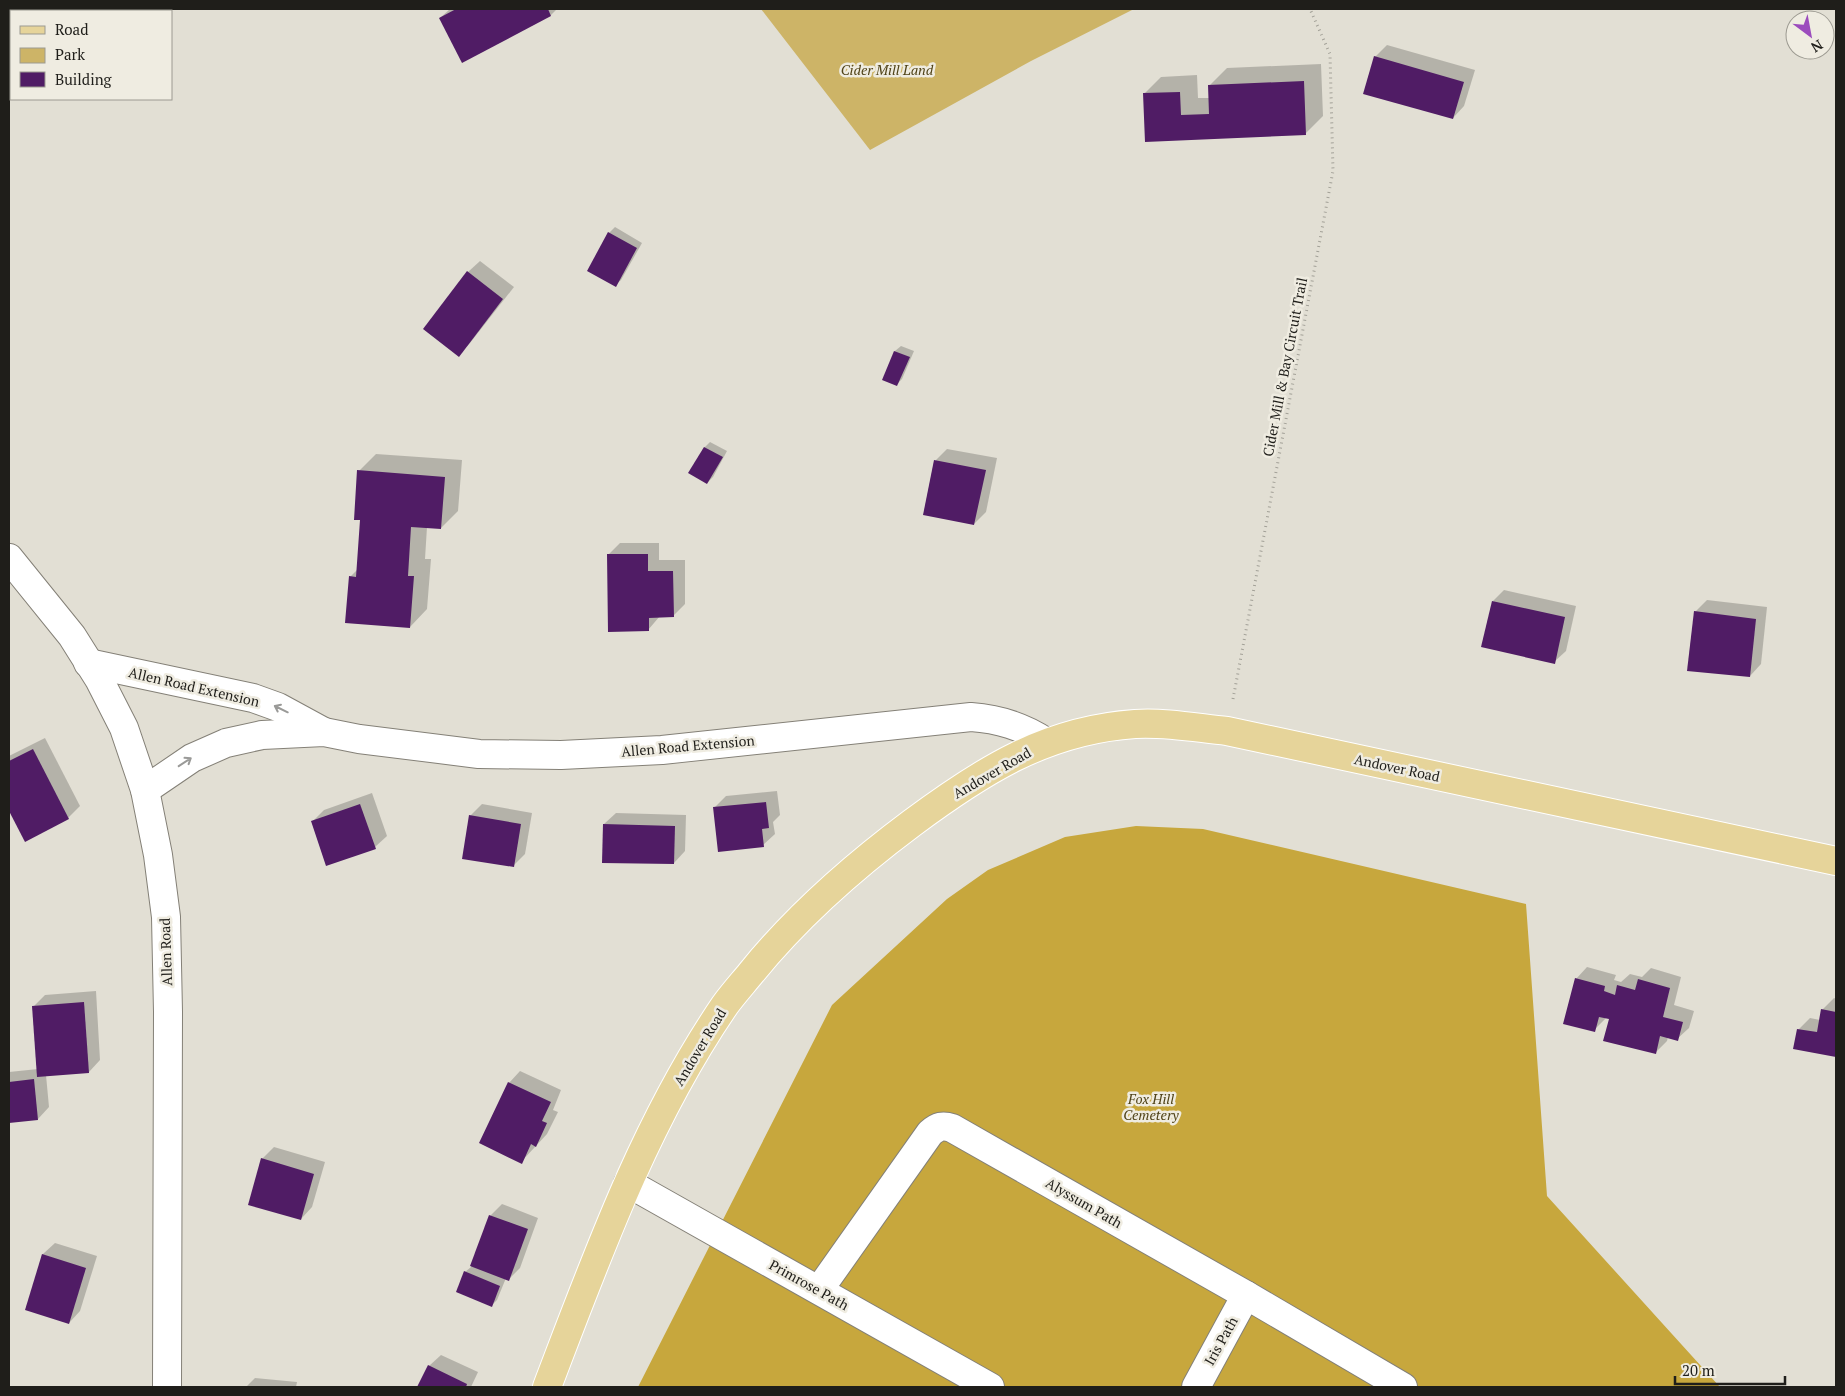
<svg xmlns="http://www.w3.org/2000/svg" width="1845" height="1396" viewBox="0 0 1845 1396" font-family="'PT Serif',serif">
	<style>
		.green { fill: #cdb467 }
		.forest { fill: #c7a73d }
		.shadow { fill: #0003 }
		.building { fill: #501c65 }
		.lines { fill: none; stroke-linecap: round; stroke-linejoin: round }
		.minor-casing { stroke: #848077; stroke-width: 30 }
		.major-casing { stroke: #fff; stroke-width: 30 }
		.path { stroke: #a3a198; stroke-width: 3; stroke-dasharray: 1 4; stroke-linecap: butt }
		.minor { stroke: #fff; stroke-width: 28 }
		.major { stroke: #e6d49a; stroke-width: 28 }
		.oneway { stroke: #9a9a98 }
		.labels { text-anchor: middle; stroke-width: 5; stroke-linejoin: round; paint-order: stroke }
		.park-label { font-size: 14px; font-style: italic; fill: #4f4217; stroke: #efece1 }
		.street-label { font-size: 14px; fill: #1f1e1a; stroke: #efece1 }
	</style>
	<rect width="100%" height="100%" fill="#e2dfd4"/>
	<polygon class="green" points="761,9 1134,9 1031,61 870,150"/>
	<polygon class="forest" points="1136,826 1203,829 1526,904 1547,1196 1720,1387 638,1387 832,1005 947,899 988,870 1065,837"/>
	<g class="shadow">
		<polygon points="450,9 557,9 551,15 462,61 440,18"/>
		<polygon points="1387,45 1475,70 1464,106 1453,118 1375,57"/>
		<polygon points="1321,64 1323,116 1306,133 1146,141 1144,94 1161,77 1197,75 1198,98 1210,98 1209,86 1227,68"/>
		<polygon points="615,227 642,243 621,280 615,285 609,233"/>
		<polygon points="480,261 514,287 470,343 458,355 468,272"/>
		<polygon points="901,346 914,351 902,379 897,384 884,379 895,351"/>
		<polygon points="710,442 727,451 713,477 707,483 690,473 705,447"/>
		<polygon points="947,449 997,458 986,512 974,524 925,514 936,460"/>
		<polygon points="376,454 462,460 458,511 441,528 427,527 425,559 431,559 427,609 410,627 350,577 358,569 361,519 359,471"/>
		<polygon points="620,543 659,543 659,560 685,560 685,604 673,616 660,616 648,630 608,555"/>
		<polygon points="1504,590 1576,606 1566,651 1554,662 1493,601"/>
		<polygon points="1707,600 1767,607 1761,664 1750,676 1695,612"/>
		<polygon points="45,738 80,806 68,818 25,840 9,808 9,756"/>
		<polygon points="777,791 780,815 773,822 775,834 763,845 714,808 726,796"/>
		<polygon points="372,793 387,836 375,847 312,822 324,810"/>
		<polygon points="482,804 532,813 525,854 513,866 470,816"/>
		<polygon points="616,813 686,815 685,851 674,863 604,824"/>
		<polygon points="1587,967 1616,975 1614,980 1621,982 1630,974 1642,977 1651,968 1681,977 1674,1005 1694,1011 1689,1028 1677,1039 1668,1037 1667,1041 1655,1053 1610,1018 1606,1018 1594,1030 1576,979"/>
		<polygon points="96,991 100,1060 89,1072 46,1075 49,1107 38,1119 9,1122 9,1072 38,1069 33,1007 45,995"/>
		<polygon points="1834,998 1836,999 1836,1056 1795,1048 1798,1030 1810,1018 1820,1020 1822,1010"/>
		<polygon points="520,1071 561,1090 553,1110 558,1112 547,1134 521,1162 509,1083"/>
		<polygon points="274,1147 325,1162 312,1207 301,1219 262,1159"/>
		<polygon points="502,1204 538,1218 520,1268 509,1279 506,1278 497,1300 492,1305 465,1272 471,1267 490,1216"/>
		<polygon points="55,1243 97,1256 80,1311 69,1323 27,1309 43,1254"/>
		<polygon points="441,1355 478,1372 471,1387 419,1387 429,1366"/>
		<polygon points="255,1378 297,1382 296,1387 246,1387"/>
	</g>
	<g class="building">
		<polygon points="456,9 548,9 551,16 462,63 439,18"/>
		<polygon points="1374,56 1464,82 1453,119 1363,94"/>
		<polygon points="1304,81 1306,135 1145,142 1143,93 1180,92 1181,115 1209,114 1208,85"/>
		<polygon points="608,232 637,248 616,287 587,271"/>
		<polygon points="467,271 503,299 459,357 423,329"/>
		<polygon points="894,351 910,357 897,386 882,380"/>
		<polygon points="704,447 723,457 707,484 688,473"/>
		<polygon points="934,460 986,470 974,525 923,515"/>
		<polygon points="357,470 445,477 441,529 411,527 408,576 414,576 410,628 345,623 349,576 356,577 360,520 354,520"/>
		<polygon points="607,554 648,554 648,571 673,571 674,617 649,618 649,631 608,632"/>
		<polygon points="1492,601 1565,617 1555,664 1481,647"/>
		<polygon points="1694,611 1756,619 1750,677 1687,671"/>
		<polygon points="33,749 69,819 25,842 9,811 9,761"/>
		<polygon points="766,802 769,828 762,829 764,847 718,852 713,807"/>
		<polygon points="360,804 376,849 326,866 311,821"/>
		<polygon points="469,815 521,824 514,867 462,859"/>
		<polygon points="603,824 675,826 674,864 602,863"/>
		<polygon points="1575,978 1605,986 1604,991 1615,995 1617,985 1635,990 1638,979 1670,988 1663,1017 1683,1022 1678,1041 1660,1036 1656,1054 1603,1041 1609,1019 1599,1017 1595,1032 1563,1024"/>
		<polygon points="84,1002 89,1073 37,1077 32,1006"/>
		<polygon points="1821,1009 1836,1012 1836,1057 1793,1049 1797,1029 1817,1032"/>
		<polygon points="34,1079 38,1120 9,1123 9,1082"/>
		<polygon points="508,1082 551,1102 542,1121 547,1123 536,1147 531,1144 522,1164 479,1143"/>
		<polygon points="261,1158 314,1174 301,1220 248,1205"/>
		<polygon points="489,1215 528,1229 509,1281 470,1266"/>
		<polygon points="42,1254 86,1268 69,1324 25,1310"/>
		<polygon points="464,1271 500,1286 492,1307 456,1292"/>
		<polygon points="428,1365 467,1384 466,1387 417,1387"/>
	</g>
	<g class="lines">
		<g class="minor-casing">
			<g id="minor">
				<polyline points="9,558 72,636 99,679 124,728 145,790 158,855 166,917 168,1012 167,1387"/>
				<polyline points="88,663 253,698 278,707 324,732"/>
				<path d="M 145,790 L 192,758 L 226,743 L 262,735 L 324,732 L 359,739 L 479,754 L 561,755 L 662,750 L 971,717 C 999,719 1022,726 1046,742"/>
				<polyline points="628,1183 990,1387"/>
				<path d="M 819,1290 L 930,1133 C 938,1126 943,1125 952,1128 L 1246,1295 L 1403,1387"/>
				<polyline points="1196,1387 1246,1295"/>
			</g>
		</g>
		<g class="major-casing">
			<path id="major" d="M 547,1387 C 597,1256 645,1122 725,1005 C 733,994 742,984 751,973 C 798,915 853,867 912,823 C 982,771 1046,730 1135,724 C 1166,722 1197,728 1227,731 L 1836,861"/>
		</g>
		<polyline class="path" points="1233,699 1333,171 1330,54 1310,9"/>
		<use href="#minor" class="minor"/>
		<use href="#major" class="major"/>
	</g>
	<defs><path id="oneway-shaft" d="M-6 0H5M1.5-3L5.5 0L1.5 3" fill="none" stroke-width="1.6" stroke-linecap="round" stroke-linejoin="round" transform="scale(1.25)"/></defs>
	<g class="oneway">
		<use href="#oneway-shaft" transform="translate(281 709) rotate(-154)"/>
		<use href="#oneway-shaft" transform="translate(185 762) rotate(-33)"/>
	</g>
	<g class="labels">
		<g class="park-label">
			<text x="887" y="75">Cider Mill Land</text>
			<text x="1151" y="1104">Fox Hill<tspan x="1151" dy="16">Cemetery</tspan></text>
		</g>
		<g class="street-label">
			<text transform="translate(1285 367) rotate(-79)" y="5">Cider Mill &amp; Bay Circuit Trail</text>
			<text transform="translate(194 687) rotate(13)" y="5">Allen Road Extension</text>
			<text transform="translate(688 746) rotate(-5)" y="5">Allen Road Extension</text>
			<text transform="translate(1397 768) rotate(12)" y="5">Andover Road</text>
			<text transform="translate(992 773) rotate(-30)" y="5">Andover Road</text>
			<text transform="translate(166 952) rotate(-92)" y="5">Allen Road</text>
			<text transform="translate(700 1047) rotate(-59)" y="5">Andover Road</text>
			<text transform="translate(1084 1203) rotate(30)" y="5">Alyssum Path</text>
			<text transform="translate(809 1285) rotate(29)" y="5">Primrose Path</text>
			<text transform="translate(1221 1341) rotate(-61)" y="5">Iris Path</text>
		</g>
	</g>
	<rect width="1845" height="1396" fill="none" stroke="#1f1e1a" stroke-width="20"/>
	<rect x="10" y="10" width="162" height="90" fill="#efece1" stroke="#9c9a91"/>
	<rect x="20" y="26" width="25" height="8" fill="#e6d49a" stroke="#9c9a91"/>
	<text x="55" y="35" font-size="15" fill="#1f1e1a">Road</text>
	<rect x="20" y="48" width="25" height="15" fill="#cdb467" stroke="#9c9a91"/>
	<text x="55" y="60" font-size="15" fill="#1f1e1a">Park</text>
	<rect x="20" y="72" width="25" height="15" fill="#501c65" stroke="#9c9a91"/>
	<text x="55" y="85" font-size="15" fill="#1f1e1a">Building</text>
	<g transform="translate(1810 35) rotate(148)"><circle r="24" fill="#efece1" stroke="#9c9a91"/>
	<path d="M0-4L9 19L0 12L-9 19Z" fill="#9c4cbd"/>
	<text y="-8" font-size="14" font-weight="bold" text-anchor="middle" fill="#1f1e1a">N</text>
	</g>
	<path d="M1675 1376v8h110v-8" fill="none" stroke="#1f1e1a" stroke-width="2.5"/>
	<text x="1682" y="1376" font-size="15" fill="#1f1e1a" stroke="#efece1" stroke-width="4" paint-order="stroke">20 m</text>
</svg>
